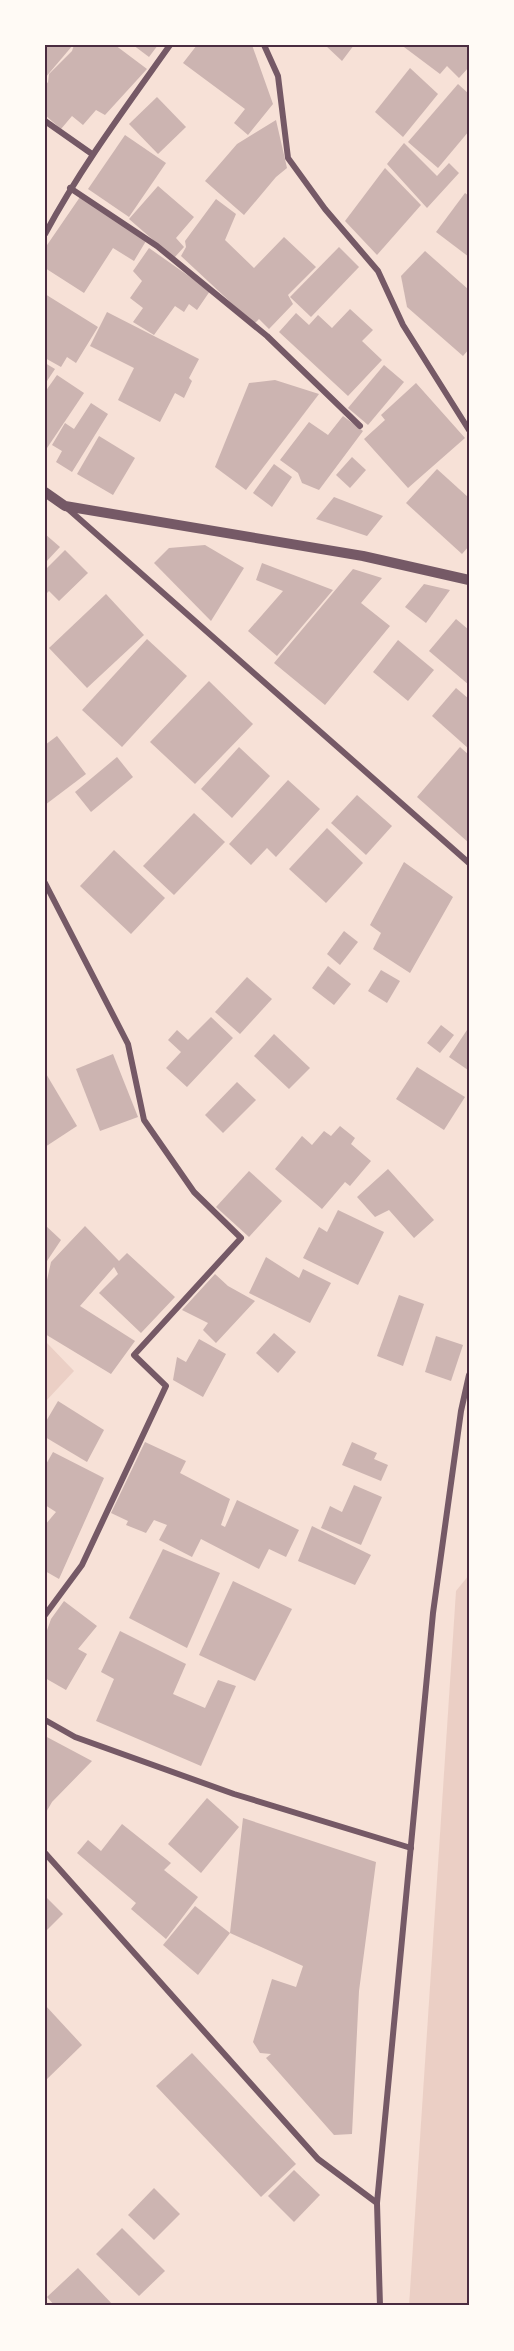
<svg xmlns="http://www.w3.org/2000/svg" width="514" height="2351" viewBox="0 0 514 2351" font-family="Montserrat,sans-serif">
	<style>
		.green { fill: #ebcfc5 }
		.building { fill: #ccb4b1 }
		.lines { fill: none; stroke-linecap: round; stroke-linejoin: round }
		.minor { stroke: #755966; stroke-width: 6 }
		.tertiary { stroke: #755966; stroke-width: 10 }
		.neatline { fill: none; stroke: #4a2c40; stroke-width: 2 }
	</style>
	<rect width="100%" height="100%" fill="#f7e1d7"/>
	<g class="green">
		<polygon points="45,1341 74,1371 45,1402"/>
		<polygon points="469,1575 469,2306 409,2306 456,1591"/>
	</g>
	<g class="building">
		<polygon points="45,45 73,45 45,78"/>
		<polygon points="74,45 115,45 147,69 105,115 96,110 83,125 72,116 61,129 45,115 45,86 48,82 49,74 72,51"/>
		<polygon points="133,45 158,45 149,57"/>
		<polygon points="197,45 252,45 273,104 248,135 234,123 245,109 183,63"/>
		<polygon points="325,45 354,45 342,61"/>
		<polygon points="406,45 469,45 469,67 459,78 447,66 440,74 404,47"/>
		<polygon points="410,68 438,94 403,137 375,112"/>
		<polygon points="458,84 469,94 469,131 438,168 408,142"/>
		<polygon points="157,97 186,127 158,154 129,124"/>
		<polygon points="276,120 287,168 276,177 244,215 205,181 237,144"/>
		<polygon points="125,135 166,163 129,217 88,189"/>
		<polygon points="404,143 437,176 449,163 459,173 427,208 387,164"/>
		<polygon points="385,168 421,205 377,255 345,221"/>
		<polygon points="158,186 194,217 176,238 184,247 174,258 129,219"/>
		<polygon points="465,193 469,196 469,257 436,232"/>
		<polygon points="80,197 146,241 134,261 113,248 84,293 45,268 45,248"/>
		<polygon points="216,199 236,214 225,240 254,268 284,237 316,267 288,295 293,304 269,329 259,319 254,324 181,256 186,247 185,241"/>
		<polygon points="339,247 359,267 311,317 290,297"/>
		<polygon points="149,248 210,291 197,310 189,304 184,312 175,306 154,335 133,322 143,308 130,298 142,281 133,271"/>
		<polygon points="425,251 469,290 469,349 463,356 407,307 401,276"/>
		<polygon points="45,294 98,327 76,363 67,357 61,367 45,358"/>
		<polygon points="350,309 373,330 362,341 382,360 348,396 279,332 296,313 309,325 318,315 332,328"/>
		<polygon points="107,312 199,359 189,378 192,381 184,398 175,393 160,422 118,400 134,368 90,346"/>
		<polygon points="45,363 55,369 45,384"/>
		<polygon points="384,365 404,382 368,425 348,408"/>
		<polygon points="57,375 84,393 45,451 45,392"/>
		<polygon points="275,380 319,394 246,490 215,467 249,383"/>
		<polygon points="416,383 465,438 408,488 364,439 385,420 381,415"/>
		<polygon points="91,403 108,414 72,472 56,462 62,451 52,445 65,423 74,429"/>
		<polygon points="343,416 363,431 319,490 302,483 298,473 280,460 309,422 328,435"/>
		<polygon points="99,436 135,458 113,495 77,474"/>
		<polygon points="352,457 366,470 350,488 336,475"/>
		<polygon points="274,464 292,477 272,507 253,493"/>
		<polygon points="437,469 469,498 469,546 462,554 406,503"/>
		<polygon points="334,497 383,516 367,536 316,519"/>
		<polygon points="45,534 60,547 45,563"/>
		<polygon points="205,545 244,568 211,621 154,563 169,548"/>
		<polygon points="65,550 88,573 59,601 49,591 45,595 45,570"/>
		<polygon points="262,563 333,590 277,656 248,631 283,591 256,580"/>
		<polygon points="353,569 382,578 361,603 390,626 325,705 274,663"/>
		<polygon points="424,584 450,590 426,623 405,607"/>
		<polygon points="106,594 144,635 87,688 49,648"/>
		<polygon points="456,619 469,630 469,685 429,651"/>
		<polygon points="147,639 187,676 122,747 82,710"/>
		<polygon points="398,640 434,670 408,701 373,672"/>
		<polygon points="209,681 253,724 195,784 150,742"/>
		<polygon points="456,688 469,699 469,749 432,716"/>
		<polygon points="57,736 86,774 45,805 45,745"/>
		<polygon points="239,747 270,776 232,818 201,789"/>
		<polygon points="460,747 469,755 469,843 417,797"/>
		<polygon points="117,757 133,777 91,812 75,792"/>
		<polygon points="288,780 320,809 276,857 267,848 251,865 229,844"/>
		<polygon points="357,795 392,826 366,855 331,823"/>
		<polygon points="194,813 225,842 174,895 143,866"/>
		<polygon points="327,828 363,863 326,903 289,869"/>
		<polygon points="114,850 165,898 131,934 80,886"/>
		<polygon points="404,862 453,897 410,973 373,949 381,933 370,925"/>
		<polygon points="344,931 358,942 340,965 327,954"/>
		<polygon points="328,966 351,984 334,1005 312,988"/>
		<polygon points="381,970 400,981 387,1003 368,991"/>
		<polygon points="247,977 272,999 240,1034 215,1012"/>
		<polygon points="211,1017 233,1038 187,1087 166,1068 181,1052 168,1040 177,1030 188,1040"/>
		<polygon points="441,1025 454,1035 440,1053 427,1043"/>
		<polygon points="467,1030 469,1031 468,1070 449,1057"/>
		<polygon points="274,1034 310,1068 289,1089 254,1056"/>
		<polygon points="113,1054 138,1117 100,1131 76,1069"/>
		<polygon points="417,1067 465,1097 444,1130 396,1099"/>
		<polygon points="45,1072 77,1126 45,1147"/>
		<polygon points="237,1082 256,1100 223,1133 205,1115"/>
		<polygon points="340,1126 355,1138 351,1144 371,1161 350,1186 345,1182 322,1209 275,1169 302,1136 312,1145 324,1131 331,1136"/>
		<polygon points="388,1169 434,1220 414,1238 389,1210 375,1217 357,1197"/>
		<polygon points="249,1171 282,1201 249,1237 216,1207"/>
		<polygon points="338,1210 384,1232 358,1285 303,1258 319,1227 327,1232"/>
		<polygon points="45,1225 61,1240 45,1264"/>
		<polygon points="85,1226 119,1261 127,1253 175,1297 141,1333 99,1293 118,1274 114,1267 80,1306 135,1341 111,1374 45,1334 45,1289 51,1262"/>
		<polygon points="266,1257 299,1278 303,1269 331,1283 310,1323 249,1293"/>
		<polygon points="215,1274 228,1286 255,1301 216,1343 203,1330 208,1323 182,1310"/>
		<polygon points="399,1295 424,1304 403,1366 377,1356"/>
		<polygon points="274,1333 296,1352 278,1373 256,1353"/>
		<polygon points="436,1336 463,1345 451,1381 425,1372"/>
		<polygon points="199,1339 226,1354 203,1397 173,1380 177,1357 186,1362"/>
		<polygon points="58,1401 104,1430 87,1462 45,1437 45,1423"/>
		<polygon points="145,1442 186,1461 180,1473 230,1499 221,1525 225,1527 237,1500 299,1530 286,1557 269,1549 259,1569 201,1539 192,1557 159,1540 167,1525 154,1520 146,1533 126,1525 128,1521 111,1513"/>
		<polygon points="352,1442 377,1453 374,1459 388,1465 381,1481 342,1465"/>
		<polygon points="53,1452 104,1478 59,1579 45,1571 45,1525 56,1512 45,1505 45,1466"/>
		<polygon points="354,1485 382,1497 361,1545 321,1528 330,1506 342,1512"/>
		<polygon points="312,1526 371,1555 355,1585 298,1561"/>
		<polygon points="163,1549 220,1573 187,1648 129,1618"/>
		<polygon points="233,1581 292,1609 255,1681 199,1655"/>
		<polygon points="64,1601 97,1626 78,1649 87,1654 66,1690 45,1678 45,1636 51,1619"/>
		<polygon points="120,1631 186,1664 173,1694 205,1708 218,1680 236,1686 201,1766 96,1721 114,1679 101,1672"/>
		<polygon points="45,1736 92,1761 52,1802 45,1814"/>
		<polygon points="207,1798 239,1827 201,1873 168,1844"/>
		<polygon points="243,1818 376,1862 359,1991 352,2134 334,2135 266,2058 271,2054 260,2053 253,2042 272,1979 296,1987 303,1966 230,1933"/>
		<polygon points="122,1824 171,1863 164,1870 198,1897 166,1939 131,1909 136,1903 77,1853 88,1840 101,1851"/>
		<polygon points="45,1896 63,1914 45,1932"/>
		<polygon points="195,1906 230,1933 198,1975 163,1945"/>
		<polygon points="45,2005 82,2045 45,2081"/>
		<polygon points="192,2053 296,2164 261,2197 156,2086"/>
		<polygon points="294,2170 320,2195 294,2222 268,2196"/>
		<polygon points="154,2188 180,2214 154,2240 128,2215"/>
		<polygon points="122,2228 165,2271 139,2296 96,2254"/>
		<polygon points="78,2268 114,2306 55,2306 47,2297"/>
	</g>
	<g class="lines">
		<g class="minor">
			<polyline points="264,45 278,76 288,158 325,209 378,271 403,325 469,430"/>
			<polyline points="45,121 92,154"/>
			<polyline points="70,188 157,246 267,336 360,426"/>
			<path d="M 45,234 C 81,167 126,107 170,45"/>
			<polyline points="67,508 469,863"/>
			<polyline points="45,883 128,1044 144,1120 194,1192 241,1238 134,1355 166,1386 82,1565 45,1615"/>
			<polyline points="45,1720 75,1737 234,1794 411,1848"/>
			<polyline points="45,1853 318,2159 377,2203 380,2306"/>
			<polyline points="377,2203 433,1613 461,1411 469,1375"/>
		</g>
		<polyline class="tertiary" points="45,492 65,506 363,556 469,580"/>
	</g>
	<rect width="514" height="2351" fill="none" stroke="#fffaf5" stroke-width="93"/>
	<rect x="46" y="46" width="422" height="2258" class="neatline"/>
</svg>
